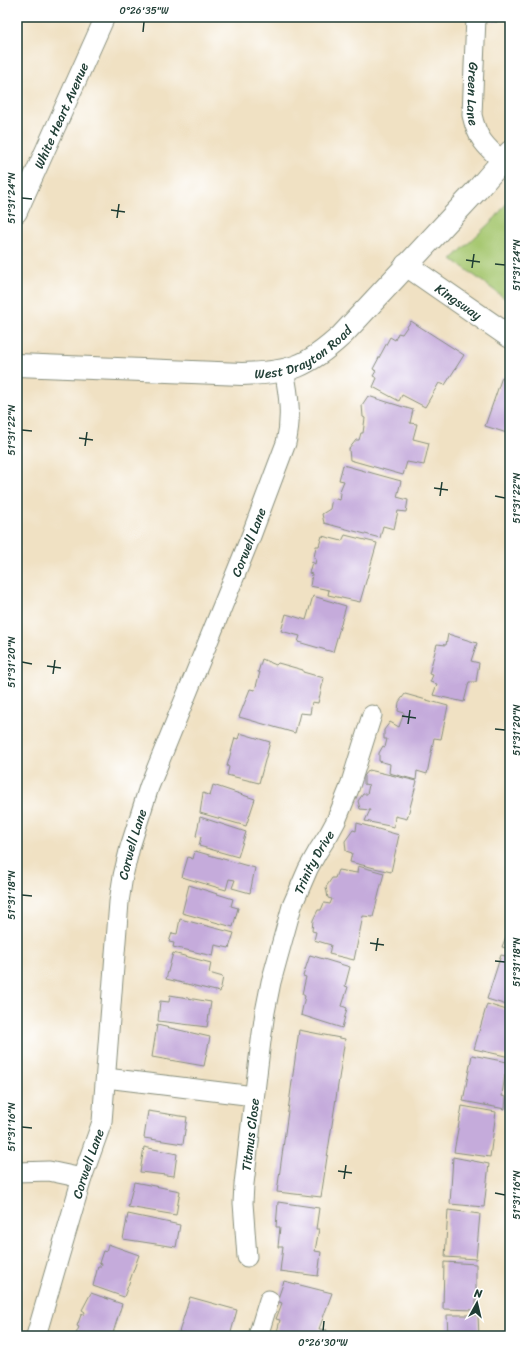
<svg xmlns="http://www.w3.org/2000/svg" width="527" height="1353" viewBox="0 0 527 1353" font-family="Sriracha,sans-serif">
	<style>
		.green { fill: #a6c76f; stroke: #628252 }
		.building { fill: #c5abdb }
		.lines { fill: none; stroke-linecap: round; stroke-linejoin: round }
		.minor-casing { stroke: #888f7c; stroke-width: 21 }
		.tertiary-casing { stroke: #888f7c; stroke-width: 24 }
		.secondary-casing { stroke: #888f7c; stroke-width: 24 }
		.minor { stroke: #fff; stroke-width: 19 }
		.tertiary { stroke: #fff; stroke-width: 22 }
		.secondary { stroke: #fff; stroke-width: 22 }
		.ticks { fill: none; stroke: #1f3d34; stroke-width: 1.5 }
		.labels { text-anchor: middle; stroke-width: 4; stroke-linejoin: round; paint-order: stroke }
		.street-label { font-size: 13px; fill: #1f3d34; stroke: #fff }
		.neatline { fill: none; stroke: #1f3d34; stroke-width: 1.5 }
		.ticks-label { font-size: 10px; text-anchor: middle; fill: #1f3d34 }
	</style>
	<rect width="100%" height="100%" fill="#fff"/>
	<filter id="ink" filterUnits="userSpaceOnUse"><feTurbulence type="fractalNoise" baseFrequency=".025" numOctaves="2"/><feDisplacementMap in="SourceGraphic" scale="8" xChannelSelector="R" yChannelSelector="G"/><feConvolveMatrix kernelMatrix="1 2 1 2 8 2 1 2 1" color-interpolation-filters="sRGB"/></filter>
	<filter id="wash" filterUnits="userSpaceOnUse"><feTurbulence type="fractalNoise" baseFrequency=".012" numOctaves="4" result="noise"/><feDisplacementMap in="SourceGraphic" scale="16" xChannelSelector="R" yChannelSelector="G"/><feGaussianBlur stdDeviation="0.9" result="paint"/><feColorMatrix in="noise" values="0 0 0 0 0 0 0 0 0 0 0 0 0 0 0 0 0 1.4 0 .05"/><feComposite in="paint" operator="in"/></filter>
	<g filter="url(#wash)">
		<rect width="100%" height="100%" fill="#f0e1c3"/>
		<polygon class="green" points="510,199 510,302 452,259 496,217"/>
		<g id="blocks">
			<g class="building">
				<polygon points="485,17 498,17 497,22 484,20"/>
				<polygon points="411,321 464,355 445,385 439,383 425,407 402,395 399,401 373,387 377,378 373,376 376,371 373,369 390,337 395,340 398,333 402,334"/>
				<polygon points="502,377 510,380 510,434 485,426"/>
				<polygon points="368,396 413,410 410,423 417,424 413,439 429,443 424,465 407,462 403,475 350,460 349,449 356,440 359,440 361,433 363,433 365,418 363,417 362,405"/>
				<polygon points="343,465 401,481 397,497 408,500 406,512 398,511 394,529 383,526 380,538 324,523 322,514 330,509 332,498 340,500 341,493 339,493 344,481 339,480"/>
				<polygon points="345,535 377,543 360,602 328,595 329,590 310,586 312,574 309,573 312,562 315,564 316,559 314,558 316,546 319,546 322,536 342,541"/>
				<polygon points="313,596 346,606 333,652 298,642 300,636 281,631 286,614 306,620"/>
				<polygon points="448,634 477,643 471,661 479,663 476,682 469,682 464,702 433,695 437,684 430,682 433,675 429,674 437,644 446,645"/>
				<polygon points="262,659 276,665 278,663 303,670 303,672 324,678 318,703 312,702 310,714 300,713 295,733 239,717 250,689 255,690 260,672 258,672"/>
				<polygon points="405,694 448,706 441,739 434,738 427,774 417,771 416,780 389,773 390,764 379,761 379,753 383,746 385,747 387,739 384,739 384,730 390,722 399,727 404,713 398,711 399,702"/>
				<polygon points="240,733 270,742 259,783 227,775 229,767 227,766 235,738 238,739"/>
				<polygon points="369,770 417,781 407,819 395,816 394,827 365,821 370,810 360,809 358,801 363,794 367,794 369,785 364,784 364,776"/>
				<polygon points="213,785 255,799 246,826 200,813 203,793 210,796"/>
				<polygon points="200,817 246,832 238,857 199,846 201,837 196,836"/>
				<polygon points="357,823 399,835 391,872 350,862 352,853 346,851 345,841 353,830 356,831"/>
				<polygon points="195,851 255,868 250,893 232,888 235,880 229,879 226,890 182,877 188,857 193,859"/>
				<polygon points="358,866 384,873 373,917 363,916 354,960 329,954 331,945 314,940 316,932 312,931 313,920 318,910 321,910 324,903 330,904 332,899 328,898 326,887 332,878 335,878 338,870 357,873"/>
				<polygon points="189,885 233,899 231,906 238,908 233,927 182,913"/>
				<polygon points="180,919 234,933 229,948 215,945 213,956 173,947 174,943 169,942 172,933 177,934"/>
				<polygon points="510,926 510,949 502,947"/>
				<polygon points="173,953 211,963 209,973 223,977 220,992 166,979"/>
				<polygon points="310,955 350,967 345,986 348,987 342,1006 347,1008 342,1028 301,1015 305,996 302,994 306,977 303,976"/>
				<polygon points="501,955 510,957 510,1006 487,999"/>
				<polygon points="170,995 211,1002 207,1027 158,1021 160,1001 169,1002"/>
				<polygon points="487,1004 510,1011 510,1057 474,1049"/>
				<polygon points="157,1025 210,1037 204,1066 152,1057"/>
				<polygon points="299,1030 345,1039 321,1197 277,1192"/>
				<polygon points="472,1055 507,1062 507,1065 510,1065 509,1074 505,1074 502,1096 506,1097 505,1109 463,1101"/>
				<polygon points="462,1106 496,1112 490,1157 454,1152"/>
				<polygon points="148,1111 187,1117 183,1144 144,1138"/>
				<polygon points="144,1147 177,1154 174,1176 140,1172"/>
				<polygon points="453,1157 489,1164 484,1207 450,1204"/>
				<polygon points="134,1182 180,1191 176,1215 128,1207"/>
				<polygon points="278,1202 319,1208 316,1229 319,1229 315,1251 321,1252 318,1276 280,1271 283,1247 278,1247 280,1227 276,1227"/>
				<polygon points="448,1210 480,1214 476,1259 445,1257"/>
				<polygon points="128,1214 180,1225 176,1247 123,1239"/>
				<polygon points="108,1244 139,1255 124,1297 93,1286 98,1266 101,1266 102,1264 99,1263 103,1251 106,1252"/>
				<polygon points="444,1262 476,1264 476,1310 443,1309"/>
				<polygon points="284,1281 332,1293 319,1329 327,1330 325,1336 276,1336 280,1320 276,1319 282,1303 277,1301"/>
				<polygon points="91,1293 122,1304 112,1336 81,1336 76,1334 79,1327 77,1326 81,1315 84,1314 85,1312 82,1310"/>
				<polygon points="190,1297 237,1310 230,1336 188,1336 189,1335 179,1332"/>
				<polygon points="447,1315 478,1315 479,1336 448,1336"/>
			</g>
		</g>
	</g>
	<g filter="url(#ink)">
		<use href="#blocks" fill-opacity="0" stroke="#888f7c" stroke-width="1"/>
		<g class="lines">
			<g class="minor-casing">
				<g id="minor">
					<path id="s1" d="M 476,17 L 472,115 C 477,138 485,146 502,161"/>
					<path id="s2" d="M 17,213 L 105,17"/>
					<polyline points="106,1078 254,1096"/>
					<polyline points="17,1172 49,1171 82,1178"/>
					<path id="s3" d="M 247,1257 L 243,1203 L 244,1184 L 261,1041 L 265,1012 L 271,982 L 292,906 L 308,869 L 318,851 L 329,834 L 336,821 L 349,789 L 372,715"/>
					<path id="s4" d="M 36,1336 L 82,1178 L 102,1122 L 119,902 L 123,876 L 130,847 L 149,787 L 251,536 L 286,443 C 292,418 289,395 284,370"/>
					<polyline points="258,1336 269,1300"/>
				</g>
			</g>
			<g class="tertiary-casing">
				<g id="tertiary">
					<path id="s5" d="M 406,265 L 510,337"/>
				</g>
			</g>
			<g class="secondary-casing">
				<g id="secondary">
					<path id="s6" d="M 17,365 L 242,374 C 291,373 307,367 342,335 L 477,190 L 510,152"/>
				</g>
			</g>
			<use href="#minor" class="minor"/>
			<use href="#tertiary" class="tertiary"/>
			<use href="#secondary" class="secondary"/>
		</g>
	</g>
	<path class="ticks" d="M 143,32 L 144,22M 22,198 L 32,199M 111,210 L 125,212M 117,218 L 119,204M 466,260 L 480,262M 495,264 L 505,265M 472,268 L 474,254M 22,430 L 32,431M 79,438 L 93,440M 85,446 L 87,432M 434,488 L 448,490M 440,496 L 442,482M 495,496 L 505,498M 22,662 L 32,664M 47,666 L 61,668M 53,674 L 55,660M 402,716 L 416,718M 408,724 L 410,710M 495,729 L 505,730M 22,895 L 32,896M 370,943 L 384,945M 376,951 L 378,938M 495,961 L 505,962M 22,1127 L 32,1128M 338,1171 L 352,1173M 344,1179 L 346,1165M 495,1193 L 505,1195M 323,1331 L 324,1321"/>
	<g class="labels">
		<g class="street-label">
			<text dy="5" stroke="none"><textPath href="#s1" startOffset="77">Green Lane</textPath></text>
			<text dy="5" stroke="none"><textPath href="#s2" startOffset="107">White Heart Avenue</textPath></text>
			<text dy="5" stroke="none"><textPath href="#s5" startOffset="64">Kingsway</textPath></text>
			<text dy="5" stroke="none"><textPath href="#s6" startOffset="292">West Drayton Road</textPath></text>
			<text dy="5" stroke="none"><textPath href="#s4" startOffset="828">Corwell Lane</textPath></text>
			<text dy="5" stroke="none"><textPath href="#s4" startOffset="504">Corwell Lane</textPath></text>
			<text dy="5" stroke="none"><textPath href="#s3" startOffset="405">Trinity Drive</textPath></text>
			<text dy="5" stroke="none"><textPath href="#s3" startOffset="123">Titmus Close</textPath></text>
			<text dy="5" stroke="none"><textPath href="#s4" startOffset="180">Corwell Lane</textPath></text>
		</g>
	</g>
	<rect width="527" height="1353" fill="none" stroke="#fff" stroke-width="44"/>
	<g transform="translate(477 1303) rotate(8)" stroke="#ffffff" stroke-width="3" paint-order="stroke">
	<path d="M0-3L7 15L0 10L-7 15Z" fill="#1f3d34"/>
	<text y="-6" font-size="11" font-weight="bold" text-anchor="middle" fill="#1f3d34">N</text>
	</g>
	<rect x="22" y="22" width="483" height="1309" class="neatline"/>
	<g class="ticks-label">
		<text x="144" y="14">0°26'35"W</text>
		<text transform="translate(11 198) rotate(-90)" y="4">51°31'24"N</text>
		<text transform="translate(516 265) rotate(-90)" y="4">51°31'24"N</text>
		<text transform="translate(11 430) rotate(-90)" y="4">51°31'22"N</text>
		<text transform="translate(516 498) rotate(-90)" y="4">51°31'22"N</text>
		<text transform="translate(11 662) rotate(-90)" y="4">51°31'20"N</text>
		<text transform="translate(516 730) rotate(-90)" y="4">51°31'20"N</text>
		<text transform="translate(11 895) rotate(-90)" y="4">51°31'18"N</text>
		<text transform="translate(516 962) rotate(-90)" y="4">51°31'18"N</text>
		<text transform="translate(11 1127) rotate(-90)" y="4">51°31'16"N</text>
		<text transform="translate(516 1195) rotate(-90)" y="4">51°31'16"N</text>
		<text x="323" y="1346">0°26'30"W</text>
	</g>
</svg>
